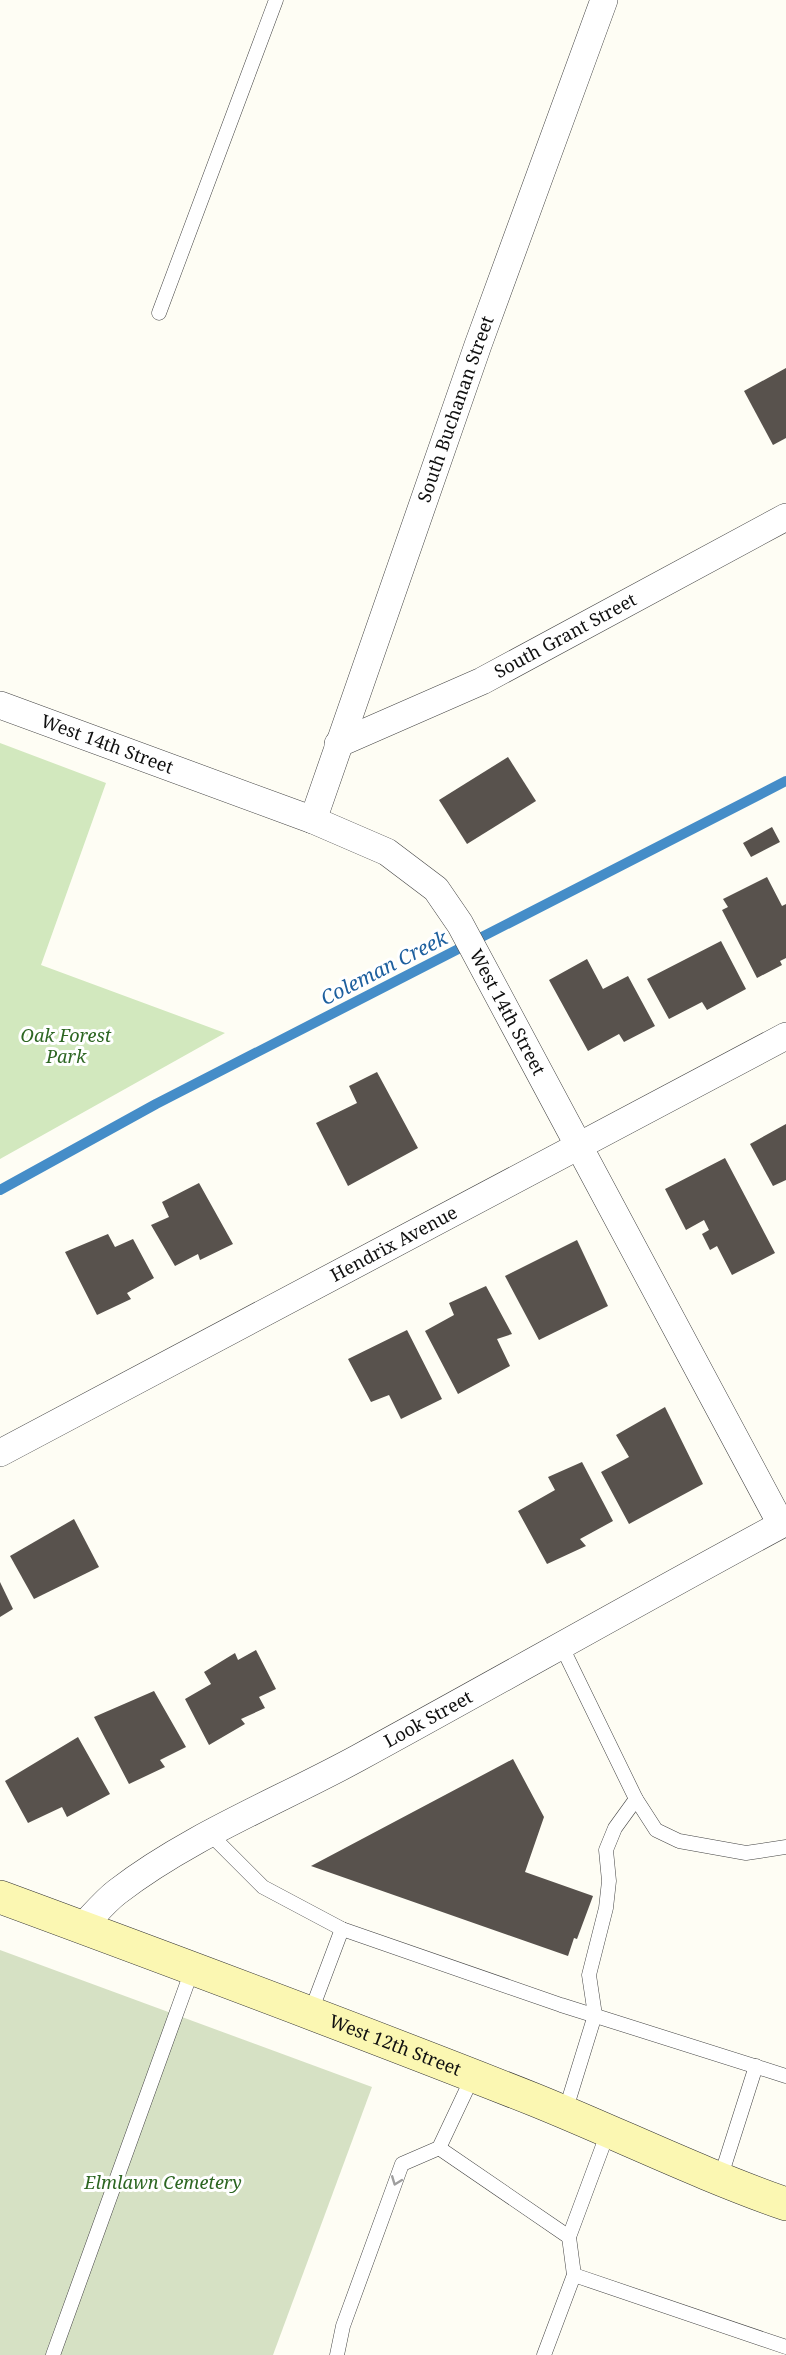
<svg xmlns="http://www.w3.org/2000/svg" width="786" height="2355" viewBox="0 0 786 2355" font-family="'Noto Serif',serif">
	<style>
		.green { fill: #d2e8be }
		.cemetery { fill: #d6e1c4 }
		.lines { fill: none; stroke-linecap: round; stroke-linejoin: round }
		.stream { stroke: #458dc8; stroke-width: 10 }
		.building { fill: #58524d }
		.lane-casing { stroke: #434343; stroke-width: 15 }
		.street-casing { stroke: #434343; stroke-width: 28 }
		.secondary-casing { stroke: #323232; stroke-width: 34 }
		.lane { stroke: #fff; stroke-width: 14 }
		.street { stroke: #fff; stroke-width: 27 }
		.secondary { stroke: #fbf7b2; stroke-width: 33 }
		.oneway { stroke: #9f9f9f }
		.labels { text-anchor: middle; stroke-width: 6; stroke-linejoin: round; paint-order: stroke }
		.street-label { font-size: 18px; fill: #101010; stroke: #fff }
		.park-label { font-size: 18px; font-style: italic; fill: #2d6622; stroke: #fff }
		.water-label { font-size: 20px; font-style: italic; fill: #1d5f9e; stroke: #fff }
	</style>
	<rect width="100%" height="100%" fill="#fefdf4"/>
	<polygon class="green" points="0,743 106,783 41,965 225,1033 0,1159"/>
	<polygon class="cemetery" points="0,1950 372,2087 273,2355 0,2355"/>
	<g class="lines">
		<polyline class="stream" points="0,1190 156,1104 786,781"/>
	</g>
	<g class="building">
		<polygon points="786,368 786,438 773,445 744,391"/>
		<polygon points="508,757 536,801 467,844 439,800"/>
		<polygon points="772,827 780,842 751,857 743,843"/>
		<polygon points="767,877 782,906 786,904 786,958 780,961 782,965 757,978 722,910 728,907 723,899"/>
		<polygon points="721,941 746,989 707,1010 702,1002 669,1019 647,979"/>
		<polygon points="587,959 603,989 628,976 655,1026 624,1042 619,1034 588,1051 549,980"/>
		<polygon points="377,1072 418,1148 348,1186 316,1123 357,1103 349,1086"/>
		<polygon points="786,1124 786,1180 773,1186 750,1144"/>
		<polygon points="725,1158 775,1253 732,1275 717,1246 710,1250 702,1234 709,1230 704,1220 686,1230 665,1189"/>
		<polygon points="199,1183 233,1244 200,1260 198,1254 175,1266 151,1225 169,1217 162,1202"/>
		<polygon points="108,1234 115,1247 133,1239 154,1278 127,1293 131,1299 97,1315 65,1252"/>
		<polygon points="577,1240 608,1306 539,1340 505,1276"/>
		<polygon points="486,1286 512,1334 497,1339 510,1366 458,1394 425,1331 454,1315 449,1303"/>
		<polygon points="407,1330 442,1399 401,1419 389,1395 371,1402 348,1359"/>
		<polygon points="665,1407 703,1484 629,1524 601,1472 629,1457 616,1435"/>
		<polygon points="582,1462 613,1521 580,1539 586,1546 547,1564 518,1511 555,1490 548,1477"/>
		<polygon points="74,1519 99,1567 34,1599 10,1556"/>
		<polygon points="0,1582 13,1609 0,1617"/>
		<polygon points="256,1650 276,1689 259,1697 265,1708 241,1719 245,1724 209,1745 185,1699 211,1684 204,1672 235,1653 238,1660"/>
		<polygon points="154,1691 186,1747 160,1760 165,1767 129,1784 94,1717"/>
		<polygon points="78,1737 110,1794 67,1817 62,1807 28,1823 5,1781"/>
		<polygon points="513,1759 544,1817 525,1872 593,1896 577,1939 574,1938 568,1956 311,1866"/>
	</g>
	<g class="lines">
		<g class="lane-casing">
			<g id="lane">
				<polyline points="159,313 276,0"/>
				<polyline points="562,1647 636,1799 656,1830 679,1841 746,1853 786,1847"/>
				<polyline points="210,1834 263,1887 342,1929 561,2005 786,2076"/>
				<polyline points="310,2014 342,1929"/>
				<polyline points="565,2112 595,2015 589,1975 606,1908 609,1881 606,1850 615,1828 636,1799"/>
				<polyline points="439,2148 569,2237"/>
				<polyline points="720,2179 756,2066"/>
				<polyline points="574,2275 786,2347"/>
				<polyline points="53,2355 192,1970"/>
				<polyline points="337,2355 343,2326 402,2164 439,2148 473,2076"/>
				<polyline points="544,2355 574,2275 569,2237 608,2132"/>
			</g>
		</g>
		<g class="street-casing">
			<g id="street">
				<path id="s1" d="M 0,705 L 313,820 L 387,852 L 436,889 L 460,924 L 781,1524"/>
				<path id="s2" d="M 338,744 L 482,681 L 786,517"/>
				<path id="s3" d="M 313,820 L 478,345 L 604,0"/>
				<path id="s4" d="M 0,1453 L 786,1036"/>
				<path id="s5" d="M 82,1927 C 93,1916 104,1902 117,1892 C 188,1837 279,1801 358,1758 C 501,1680 643,1599 786,1522"/>
			</g>
		</g>
		<g class="secondary-casing">
			<g id="secondary">
				<path id="s6" d="M 0,1897 C 179,1963 358,2030 535,2100 C 619,2134 700,2174 786,2204"/>
			</g>
		</g>
		<use href="#lane" class="lane"/>
		<use href="#street" class="street"/>
		<use href="#secondary" class="secondary"/>
	</g>
	<defs><path id="oneway-chevron" d="M-2-3.5L2.5 0L-2 3.5" fill="none" stroke-width="1.6" stroke-linecap="round" stroke-linejoin="round" transform="scale(1.5)"/></defs>
	<use class="oneway" href="#oneway-chevron" transform="translate(396 2181) rotate(111)"/>
	<g class="labels">
		<g class="street-label">
			<text dy="6" stroke="none"><textPath href="#s3" startOffset="435">South Buchanan Street</textPath></text>
			<text dy="6" stroke="none"><textPath href="#s2" startOffset="252">South Grant Street</textPath></text>
			<text dy="6" stroke="none"><textPath href="#s1" startOffset="114">West 14th Street</textPath></text>
			<text dy="6" stroke="none"><textPath href="#s1" startOffset="618">West 14th Street</textPath></text>
			<text dy="6" stroke="none"><textPath href="#s4" startOffset="446">Hendrix Avenue</textPath></text>
			<text dy="6" stroke="none"><textPath href="#s5" startOffset="406">Look Street</textPath></text>
			<text dy="6" stroke="none"><textPath href="#s6" startOffset="422">West 12th Street</textPath></text>
		</g>
		<g class="park-label">
			<text x="66" y="1042">Oak Forest<tspan x="66" dy="21">Park</tspan></text>
			<text x="163" y="2189">Elmlawn Cemetery</text>
		</g>
		<g class="water-label">
			<text transform="translate(384 968) rotate(-27)" y="7">Coleman Creek</text>
		</g>
	</g>
</svg>
